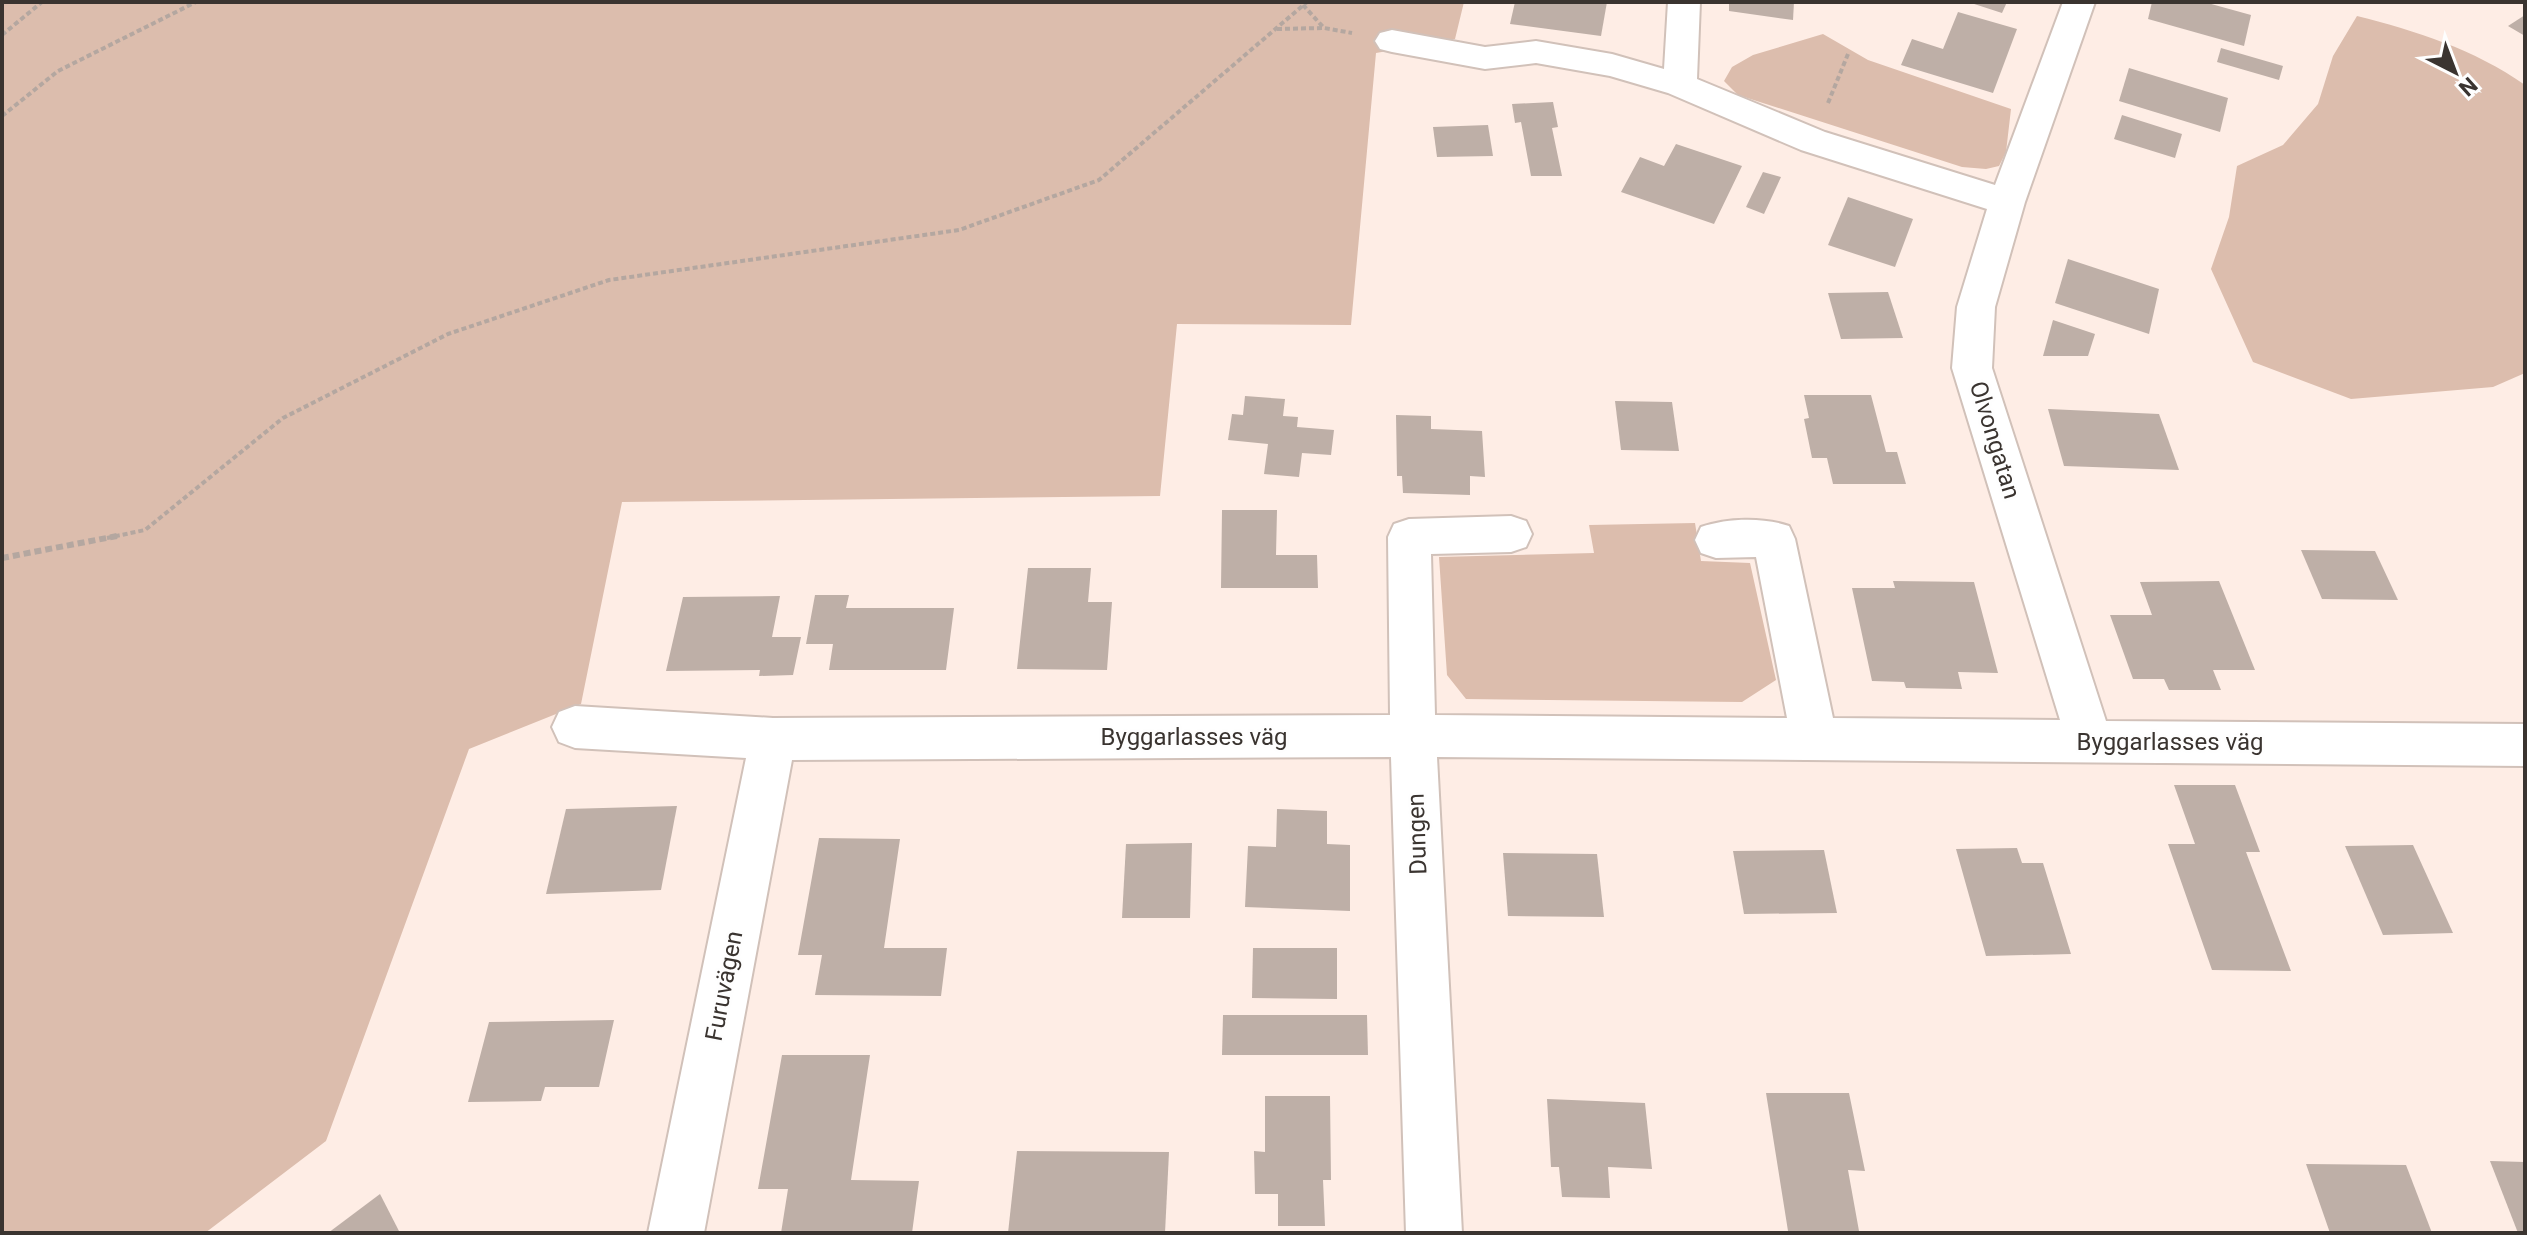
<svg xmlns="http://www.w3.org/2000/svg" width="2527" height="1235" font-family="Roboto,sans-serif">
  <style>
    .green { fill: #dcbdad }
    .building { fill: #beafa7 }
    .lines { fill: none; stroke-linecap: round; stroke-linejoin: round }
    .minor-casing { stroke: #d1c1b9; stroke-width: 4 }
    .path-far1 { stroke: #b4a7a0; stroke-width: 4; stroke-dasharray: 5 3; stroke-linecap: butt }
    .path { stroke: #b4a7a0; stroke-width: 6; stroke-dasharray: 7 4; stroke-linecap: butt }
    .minor { fill: #fff; fill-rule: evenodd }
    .labels { text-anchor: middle; stroke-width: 6; stroke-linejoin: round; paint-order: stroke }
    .street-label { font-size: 24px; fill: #3a3430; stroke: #fefefe }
  </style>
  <rect width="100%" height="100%" fill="#feede5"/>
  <g class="green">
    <polygon points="2,2 1464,2 1455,39 1376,53 1351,325 1177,324 1160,496 622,502 581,704 469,749 326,1141 205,1233 2,1233"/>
    <path d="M2357,16C2416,31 2474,49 2525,85V373L2493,387L2351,399L2253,362L2211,269L2229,217L2237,166L2283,145L2318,104L2333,56Z"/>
    <polygon points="1823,34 1868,60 2011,109 2006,152 1999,166 1986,169 1962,167 1738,95 1724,81 1732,67 1753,55"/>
    <polygon points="1695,523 1701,561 1750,563 1776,680 1742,702 1466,699 1447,675 1439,557 1594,553 1589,525"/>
  </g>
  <g class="building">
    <polygon points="1515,2 1607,2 1601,36 1510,24"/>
    <polygon points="1729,2 1794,2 1793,20 1729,11"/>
    <polygon points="1968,2 2007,2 2002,13"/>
    <polygon points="2152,2 2204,2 2251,15 2244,46 2148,19"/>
    <polygon points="1958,12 2017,29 1993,93 1901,65 1912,39 1943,49"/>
    <polygon points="2525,15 2525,36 2508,26"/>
    <polygon points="2221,48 2283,66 2279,80 2217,62"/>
    <polygon points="2129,68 2228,98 2220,132 2119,101"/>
    <polygon points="1553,102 1558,127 1552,128 1562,176 1531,176 1521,122 1515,123 1512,104"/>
    <polygon points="2122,115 2182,134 2175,158 2114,139"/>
    <polygon points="1488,125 1493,156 1437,157 1433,127"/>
    <polygon points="1676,144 1742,166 1714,224 1621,192 1640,157 1664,166"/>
    <polygon points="1763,172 1781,177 1764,214 1746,207"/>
    <polygon points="1848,197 1913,219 1895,267 1828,245"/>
    <polygon points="2068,259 2159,289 2149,334 2055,303"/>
    <polygon points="1888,292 1903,338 1841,339 1828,293"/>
    <polygon points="2053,320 2095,334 2088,356 2043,356"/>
    <polygon points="1804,395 1871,395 1886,452 1897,452 1906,484 1833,484 1827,458 1812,458 1804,419 1809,418"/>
    <polygon points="1245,396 1285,399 1283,416 1298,417 1297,427 1334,430 1331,455 1302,453 1299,477 1264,474 1268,444 1228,440 1232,414 1243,415"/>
    <polygon points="1615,401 1672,402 1679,451 1621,450"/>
    <polygon points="2048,409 2159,414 2179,470 2064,466"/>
    <polygon points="1396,415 1431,416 1431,429 1482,431 1485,477 1470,476 1470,495 1403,493 1402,476 1397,476"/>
    <polygon points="1222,510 1277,510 1276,555 1317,555 1318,588 1221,588"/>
    <polygon points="2301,550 2375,551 2398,600 2322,599"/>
    <polygon points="1028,568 1091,568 1088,602 1112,602 1107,670 1017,669"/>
    <polygon points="1893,581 1974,582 1998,673 1958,672 1962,689 1906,688 1904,682 1872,681 1852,588 1895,588"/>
    <polygon points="2219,581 2255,670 2213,670 2221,690 2169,690 2164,679 2133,679 2110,615 2152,615 2140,582"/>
    <polygon points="815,595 849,595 846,608 954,608 946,670 829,670 833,644 806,644"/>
    <polygon points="780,596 772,637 801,637 793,675 759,676 760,670 666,671 683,597"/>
    <polygon points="2174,785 2235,785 2260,852 2246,852 2291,971 2212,970 2168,844 2195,844"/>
    <polygon points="677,806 661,890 546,894 566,809"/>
    <polygon points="1277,809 1327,811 1327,844 1350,845 1350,911 1245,907 1248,846 1276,847"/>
    <polygon points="819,838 900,839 884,948 947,948 941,996 815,995 822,955 798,955"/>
    <polygon points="1192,843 1190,918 1122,918 1126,844"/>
    <polygon points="2413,845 2453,933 2383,935 2345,846"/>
    <polygon points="2017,848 2022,863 2043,863 2071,954 1986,956 1956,849"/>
    <polygon points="1824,850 1837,913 1744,914 1733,851"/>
    <polygon points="1503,853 1597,854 1604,917 1508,916"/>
    <polygon points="1253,948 1337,948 1337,999 1252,998"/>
    <polygon points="1223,1015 1367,1015 1368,1055 1222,1055"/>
    <polygon points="614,1020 599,1087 545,1087 541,1101 468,1102 489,1022"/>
    <polygon points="782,1055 870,1055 851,1180 919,1181 912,1233 781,1233 788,1189 758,1189"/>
    <polygon points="1766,1093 1849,1093 1865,1171 1848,1170 1859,1231 1788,1231"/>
    <polygon points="1265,1096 1330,1096 1331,1180 1323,1180 1325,1226 1278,1226 1278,1194 1255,1194 1254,1151 1265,1152"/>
    <polygon points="1547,1099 1645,1103 1652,1169 1608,1167 1610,1198 1562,1197 1559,1167 1551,1167"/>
    <polygon points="1017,1151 1169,1152 1165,1233 1008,1233"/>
    <polygon points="2490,1161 2525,1162 2525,1233 2518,1233"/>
    <polygon points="2306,1164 2406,1165 2432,1233 2330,1233"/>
    <polygon points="380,1194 400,1233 328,1233"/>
  </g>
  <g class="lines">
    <g class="minor-casing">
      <path id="minor" d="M1668,2H1700L1697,79L1825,132L1995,185L2063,2H2095L2025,202L1995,307L1992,368L2106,721L2525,724V766L1437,757L1462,1233H1406L1391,757L792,760L704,1233H648L746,758L575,748L559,742L552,727L559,712L575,706L773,718L1390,715L1388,537L1394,524L1409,519L1511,516L1526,521L1532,534L1526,547L1511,552L1431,554L1435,715L1787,718L1756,557L1716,558L1701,553L1695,540L1701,527C1727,518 1763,517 1789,526L1795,539L1833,718L2060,720L1952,368L1957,307L1987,209L1801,150L1668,93L1610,76L1536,63L1485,69L1392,52L1380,49L1375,41L1380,33L1392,30L1485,47L1536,41L1612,54L1664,69Z"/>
    </g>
    <g class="path-far1">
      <polyline points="1303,5 1324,28 1352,33"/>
      <polyline points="1277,29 1323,28"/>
      <polyline points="2,35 42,2"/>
      <polyline points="1828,103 1848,54"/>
      <polyline points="2,116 58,71 196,2"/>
      <polyline points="107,538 145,530 283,418 448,334 609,280 959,230 1099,180 1307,2"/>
    </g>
    <polyline class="path" points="2,558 117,536"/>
    <use href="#minor" class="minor"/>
  </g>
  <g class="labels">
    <g class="street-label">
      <text transform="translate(1995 440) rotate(73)" y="8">Olvongatan</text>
      <text x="1194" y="745">Byggarlasses väg</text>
      <text x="2170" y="750">Byggarlasses väg</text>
      <text transform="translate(1417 834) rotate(-92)" y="8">Dungen</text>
      <text transform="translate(724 986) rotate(-79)" y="8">Furuvägen</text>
    </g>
  </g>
  <rect width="2527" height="1235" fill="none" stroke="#3a3430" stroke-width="8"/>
  <g transform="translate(2455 72) rotate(138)" stroke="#fefefe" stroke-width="6" paint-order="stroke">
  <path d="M0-6L14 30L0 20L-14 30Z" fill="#3a3430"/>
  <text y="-12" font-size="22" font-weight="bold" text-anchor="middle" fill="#3a3430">N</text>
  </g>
</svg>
